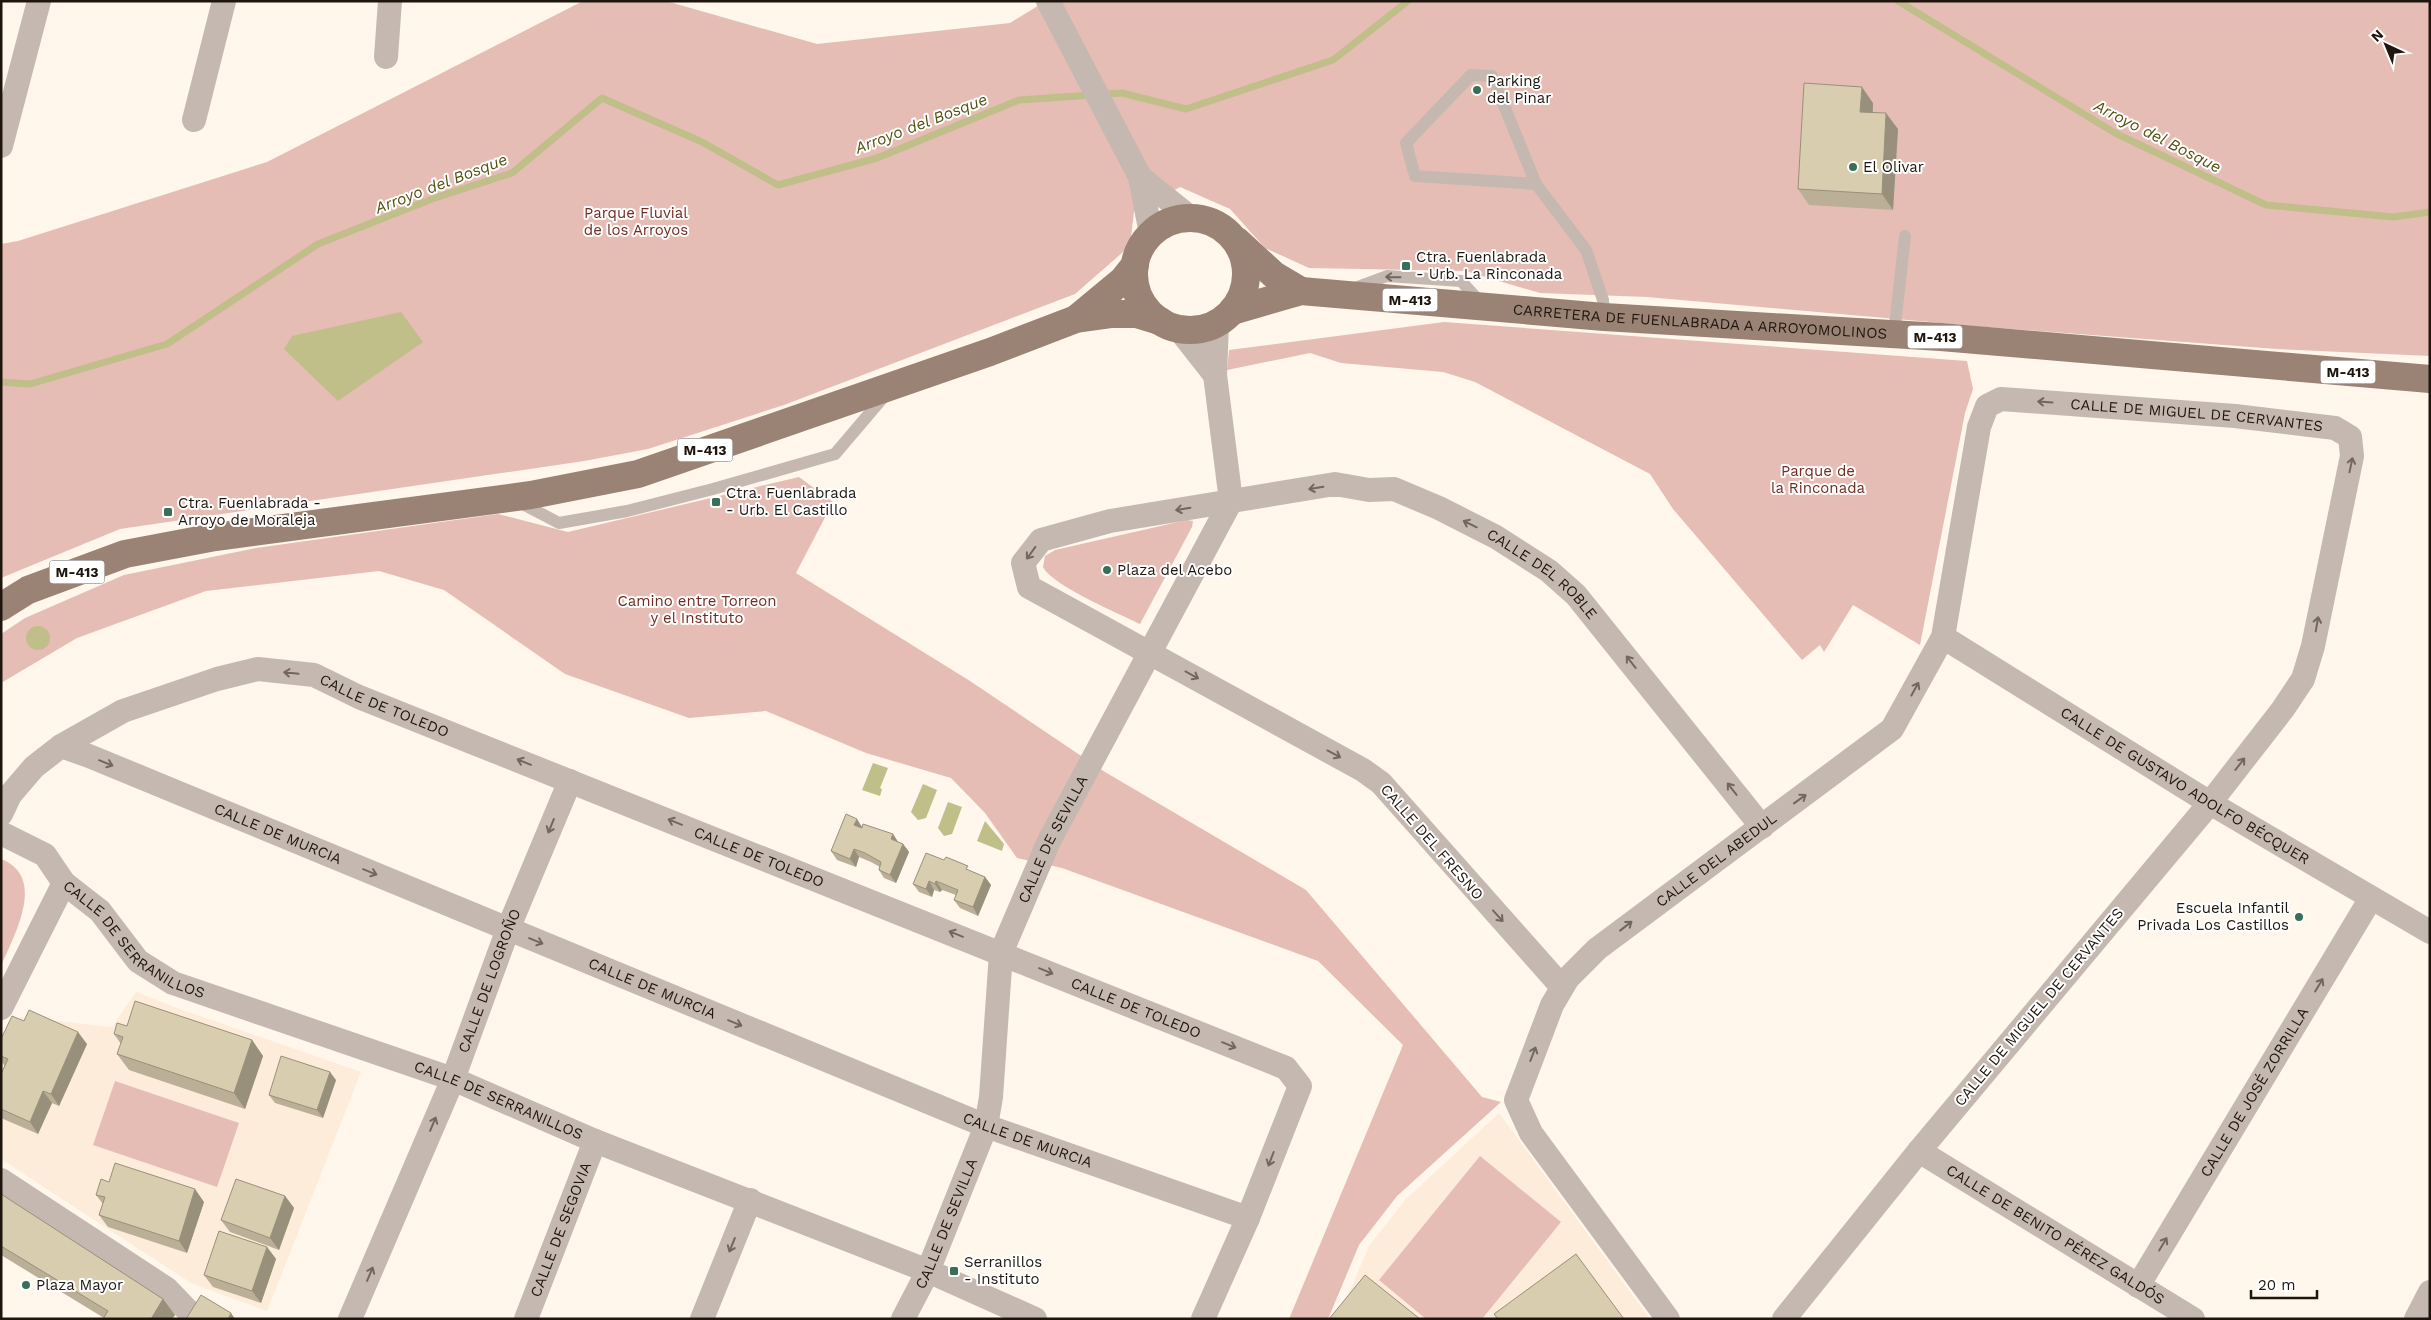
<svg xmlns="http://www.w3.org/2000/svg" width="2431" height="1320" font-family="'Work Sans',sans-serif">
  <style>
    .built { fill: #fdecda }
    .green { fill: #e6bdb5 }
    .water { fill: #c0be89 }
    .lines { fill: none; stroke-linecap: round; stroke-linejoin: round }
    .stream { stroke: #c0be89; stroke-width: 7 }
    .service { stroke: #c5b8b0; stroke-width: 12 }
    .minor { stroke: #c5b8b0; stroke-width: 24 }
    .primary { stroke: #9a8275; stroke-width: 28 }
    .wall { fill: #bbb097 }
    .shaded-wall { fill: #98907b }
    .building { fill: #d9cdb0; stroke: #98907b }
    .oneway { stroke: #72675f }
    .poi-dot { fill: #387057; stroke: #fff; stroke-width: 2 }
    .labels { text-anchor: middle; stroke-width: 4; stroke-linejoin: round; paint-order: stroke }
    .shield { fill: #fff; stroke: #625c56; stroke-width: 1 }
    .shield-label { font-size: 14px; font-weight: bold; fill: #1e160e }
    .poi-label { font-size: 15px; fill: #1e160e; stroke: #fff; text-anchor: start }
    .park-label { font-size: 15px; fill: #712b20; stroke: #fff }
    .street-label { font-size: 15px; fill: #1e160e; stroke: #fff }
    .water-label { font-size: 16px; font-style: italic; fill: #535011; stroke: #fff }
  </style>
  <rect width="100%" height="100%" fill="#fff6ec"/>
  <g class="built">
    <polygon points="136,992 177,1008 361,1072 267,1311 191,1283 1,1159 1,1061 20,1017 112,1027"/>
    <polygon points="1499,1113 1650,1319 1338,1319 1369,1246 1405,1200"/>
  </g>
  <g class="green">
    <polygon points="583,1 666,1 817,44 1010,23 1046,1 2430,1 2430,356 2277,349 1986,327 1647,297 1540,293 1465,271 1309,268 1265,248 1230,209 1180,187 1134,212 1130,246 1075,294 784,405 648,449 584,461 120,529 1,578 1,244 18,241 267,162"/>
    <polygon points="1444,322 1967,361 1973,389 1965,413 1920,645 1853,605 1824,652 1820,645 1802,660 1673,509 1650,474 1475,382 1443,372 1341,363 1310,353 1227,370 1229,350"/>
    <polygon points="799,477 833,502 796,573 970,681 1105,772 1306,890 1482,1097 1501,1102 1397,1196 1359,1245 1328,1319 1289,1319 1403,1045 1318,961 1062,868 1017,858 985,813 951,778 866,753 766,711 689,718 565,674 444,590 379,571 206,591 77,638 1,683 1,634 25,618 124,575 256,548 498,514 568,532"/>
    <path d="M1187,520L1193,521L1192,527L1140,624C1118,613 1053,586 1043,567L1045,556L1055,550Z"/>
    <path d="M1,859C47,877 15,934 1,966Z"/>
    <polygon points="115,1081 239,1123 217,1187 93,1145"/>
    <polygon points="1480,1156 1561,1222 1482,1319 1426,1319 1379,1280"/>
  </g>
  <g class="water">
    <polygon points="401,312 423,342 338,401 284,349 292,336"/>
    <circle cx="38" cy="638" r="12"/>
    <polygon points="873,763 888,768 880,788 882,789 880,796 862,790"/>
    <polygon points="923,784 937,790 926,818 918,820 911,812"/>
    <polygon points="948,802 962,807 952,834 944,836 938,828"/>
    <polygon points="985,821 1004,844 1002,851 977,841"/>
  </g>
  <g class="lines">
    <g class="stream">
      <polyline points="1898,1 2115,133 2266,205 2393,217 2430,212"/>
      <polyline points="1,382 30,384 167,344 318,244 432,199 512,173 602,98 702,142 778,185 877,158 1019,100 1122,93 1186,109 1333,60 1408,1"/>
    </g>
    <g class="service">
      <polyline points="1536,184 1415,176 1406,143 1471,75 1492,76 1536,184 1586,250 1603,300 1604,317"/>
      <polyline points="1352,289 1387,276 1461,281 1482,304"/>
      <polyline points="1894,334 1905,236"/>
      <polyline points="517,501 559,523 627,511 713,489 835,454 886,394"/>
    </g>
    <g class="minor">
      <polyline points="1048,1 1140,177 1151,234"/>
      <polyline points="386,57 390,1"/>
      <polyline points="194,120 224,1"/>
      <polyline points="1,146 39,1"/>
      <polyline points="1140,177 1191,218"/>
      <polyline points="1178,328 1215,375"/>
      <path id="s1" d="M1943,637L2210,803L2430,932"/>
      <path id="s2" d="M61,746L89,756L986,1126L1248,1218"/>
      <path id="s3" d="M1,814L10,795L34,767L61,746L123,711L217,679L258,669L314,675L359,697L1286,1068L1300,1086L1248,1218L1203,1319"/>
      <path id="s4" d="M1,833L45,855L64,883L100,911L138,961L173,983L453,1079L595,1141L928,1271L1035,1319"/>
      <path id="s5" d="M1562,987L1381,783L1363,770L1029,587L1023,563L1041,540L1110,521L1335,484L1369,490L1394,489L1439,508L1496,537L1549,571L1576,595L1762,827"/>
      <polyline points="1,1008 64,883"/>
      <path id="s6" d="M1919,1151L2193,1319"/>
      <polyline points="1,1180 167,1289 193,1316 191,1319"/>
      <path id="s7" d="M2138,1286L2371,898"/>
      <path id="s8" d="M350,1319L453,1079L508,929L570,781"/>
      <path id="s9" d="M526,1319L595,1141"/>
      <polyline points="702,1319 750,1200"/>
      <path id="s10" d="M903,1319L928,1271L986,1126L991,1097L1001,953L1049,841L1231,501L1215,375L1217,323"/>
      <path id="s11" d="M1668,1319L1531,1133L1516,1100L1552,1005L1568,978L1597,949L1892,729L1943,637L1979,427L1987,406L2001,399L2235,416L2335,428L2350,437L2352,456L2313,646L2303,679L2283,709L2210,803L1919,1151L1784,1319"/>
      <polyline points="2416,1319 2430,1292"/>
    </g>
    <g class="primary">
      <circle cx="1190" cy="274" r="56"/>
      <polyline points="1237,241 1274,275 1301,291"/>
      <path id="s12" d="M1232,311L1301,291L1604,317L1941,337L2430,379"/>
      <polyline points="1076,319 1123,280 1135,265"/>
      <polyline points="1,607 28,590 125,554 215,537 531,495 638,474 990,352 1076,319 1112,314 1137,314 1160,321"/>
    </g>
  </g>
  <g class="wall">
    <polygon points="1873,103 1873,113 1898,129 1893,210 1809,205 1798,189"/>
    <polygon points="862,827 893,834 898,842 903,844 909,852 896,883 884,878 879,870 880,867 871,862 859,857 856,867 837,860 831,851"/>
    <polygon points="971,871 985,877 991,885 978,916 960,908 954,900 956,895 942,890 940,892 934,890 932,897 919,892 913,884"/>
    <polygon points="24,1021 87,1044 59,1106 52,1103 38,1134 1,1118 1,1074 5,1066 1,1061 1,1039"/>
    <polygon points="127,1026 252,1040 263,1056 245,1109 129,1070 117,1054 121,1044 114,1034"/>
    <polygon points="336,1080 323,1118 275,1103 269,1095"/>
    <polygon points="109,1182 204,1202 187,1253 108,1227 99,1215 103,1204 96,1195"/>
    <polygon points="1,1194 163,1299 175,1315 172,1319 103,1319 104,1318 1,1255"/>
    <polygon points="285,1196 294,1208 279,1250 230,1232 221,1220"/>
    <polygon points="267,1247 276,1259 261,1303 213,1287 204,1275"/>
  </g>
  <g class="shaded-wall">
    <polygon points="1862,87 1873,103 1872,128 1860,112"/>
    <polygon points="1886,113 1898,129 1893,210 1882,194"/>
    <polygon points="857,819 862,827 860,833 854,825"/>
    <polygon points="893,834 898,842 897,847 891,839"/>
    <polygon points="903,844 909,852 896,883 890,875"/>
    <polygon points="854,849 859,857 856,867 850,859"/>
    <polygon points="985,877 991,885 978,916 973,907"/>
    <polygon points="929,881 934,890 932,897 926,889"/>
    <polygon points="936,881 942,890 940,892 935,884"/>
    <polygon points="78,1032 87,1044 59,1106 51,1094"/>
    <polygon points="252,1040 263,1056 245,1109 234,1093"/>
    <polygon points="330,1072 336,1080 323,1118 317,1110"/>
    <polygon points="43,1091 52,1103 38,1134 30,1122"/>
    <polygon points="195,1189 204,1202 187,1253 179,1241"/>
    <polygon points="285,1196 294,1208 279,1250 270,1238"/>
    <polygon points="267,1247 276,1259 261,1303 252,1291"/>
    <polygon points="163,1299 175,1315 172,1319 151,1319"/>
    <polygon points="231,1313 235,1319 228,1319"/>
  </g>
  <g class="building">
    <polygon points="1804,83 1862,87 1860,112 1886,113 1882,194 1798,189"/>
    <polygon points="846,814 857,819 854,825 862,828 863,824 893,834 891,839 903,844 890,875 879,870 881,862 865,853 854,849 850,859 831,851"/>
    <polygon points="926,853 944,860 946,857 968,866 966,869 985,877 973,907 954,900 958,890 936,881 935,884 929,881 926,889 913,884"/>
    <polygon points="135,1001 252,1040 234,1093 117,1054 123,1037 114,1034 117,1023 127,1026"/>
    <polygon points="29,1010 78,1032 51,1094 43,1091 30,1122 1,1109 1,1074 8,1059 1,1056 1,1039 12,1016 24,1021"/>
    <polygon points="281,1056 330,1072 317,1110 269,1095"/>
    <polygon points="115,1163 195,1189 179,1241 99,1215 105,1197 96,1195 101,1179 109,1182"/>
    <polygon points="236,1179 285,1196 270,1238 221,1220"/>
    <polygon points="1,1194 163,1299 151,1319 103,1319 108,1311 1,1246"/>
    <polygon points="219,1231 267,1247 252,1291 204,1275"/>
    <polygon points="1576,1254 1624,1319 1498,1319 1494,1314"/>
    <polygon points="1365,1275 1420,1319 1329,1319"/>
    <polygon points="201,1295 231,1313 228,1319 186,1319"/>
  </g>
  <defs><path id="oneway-shaft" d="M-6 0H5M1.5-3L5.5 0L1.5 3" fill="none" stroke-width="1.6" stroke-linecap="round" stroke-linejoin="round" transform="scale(1.25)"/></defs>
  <g class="oneway">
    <use href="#oneway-shaft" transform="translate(1393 277) rotate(-179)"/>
    <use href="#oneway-shaft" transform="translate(2045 402) rotate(-176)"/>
    <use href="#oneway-shaft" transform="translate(2351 465) rotate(-78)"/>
    <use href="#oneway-shaft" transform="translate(1316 488) rotate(171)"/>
    <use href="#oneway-shaft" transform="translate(1183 509) rotate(171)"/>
    <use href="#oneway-shaft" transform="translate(1470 524) rotate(-154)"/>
    <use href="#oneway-shaft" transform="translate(1031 553) rotate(126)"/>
    <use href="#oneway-shaft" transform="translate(2317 624) rotate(-80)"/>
    <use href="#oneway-shaft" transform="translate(1631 662) rotate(-128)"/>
    <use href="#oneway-shaft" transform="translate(291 673) rotate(-174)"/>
    <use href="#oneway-shaft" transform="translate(1192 675) rotate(29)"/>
    <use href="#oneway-shaft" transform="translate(1915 689) rotate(-61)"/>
    <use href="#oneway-shaft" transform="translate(1334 754) rotate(28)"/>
    <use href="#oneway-shaft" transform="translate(524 762) rotate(-158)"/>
    <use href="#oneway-shaft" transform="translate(106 763) rotate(22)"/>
    <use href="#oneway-shaft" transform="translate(2240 764) rotate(-52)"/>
    <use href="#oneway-shaft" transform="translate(1732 789) rotate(-128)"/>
    <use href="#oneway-shaft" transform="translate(1800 799) rotate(-36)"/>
    <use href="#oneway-shaft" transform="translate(675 822) rotate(-158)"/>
    <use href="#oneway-shaft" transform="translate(551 826) rotate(112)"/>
    <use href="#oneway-shaft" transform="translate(370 872) rotate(22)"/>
    <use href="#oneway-shaft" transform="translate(1498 916) rotate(48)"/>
    <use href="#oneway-shaft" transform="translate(1626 926) rotate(-38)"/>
    <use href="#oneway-shaft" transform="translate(956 934) rotate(-158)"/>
    <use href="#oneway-shaft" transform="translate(536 941) rotate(22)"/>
    <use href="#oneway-shaft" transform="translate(1046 971) rotate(22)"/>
    <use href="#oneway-shaft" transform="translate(2319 985) rotate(-59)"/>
    <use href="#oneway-shaft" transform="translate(735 1023) rotate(22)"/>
    <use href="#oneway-shaft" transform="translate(1229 1045) rotate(22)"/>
    <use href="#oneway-shaft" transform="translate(1533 1054) rotate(-69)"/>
    <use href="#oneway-shaft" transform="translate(433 1124) rotate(-67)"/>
    <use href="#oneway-shaft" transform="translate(1271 1159) rotate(111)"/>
    <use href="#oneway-shaft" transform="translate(2163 1244) rotate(-59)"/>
    <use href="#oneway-shaft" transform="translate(732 1245) rotate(112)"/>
    <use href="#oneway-shaft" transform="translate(370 1274) rotate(-67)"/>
  </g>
  <g class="poi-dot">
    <circle cx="1477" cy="90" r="5"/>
    <circle cx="1853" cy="167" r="5"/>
    <rect x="1401" y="261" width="10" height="10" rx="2.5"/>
    <rect x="711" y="497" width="10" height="10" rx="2.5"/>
    <rect x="163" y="507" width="10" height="10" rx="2.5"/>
    <circle cx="1107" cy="570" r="5"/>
    <circle cx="2299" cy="917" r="5"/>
    <rect x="949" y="1266" width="10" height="10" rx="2.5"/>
    <circle cx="26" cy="1285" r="5"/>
  </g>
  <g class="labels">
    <g class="shield">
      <rect x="1382.5" y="288.5" width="55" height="23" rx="4"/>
      <rect x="1907.5" y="325.5" width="55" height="23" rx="4"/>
      <rect x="2320.5" y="360.5" width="55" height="23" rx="4"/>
      <rect x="677.5" y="438.5" width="55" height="23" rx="4"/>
      <rect x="49.5" y="560.5" width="55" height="23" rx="4"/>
    </g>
    <g class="shield-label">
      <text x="1410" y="305">M-413</text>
      <text x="1935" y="342">M-413</text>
      <text x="2348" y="377">M-413</text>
      <text x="705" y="455">M-413</text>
      <text x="77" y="577">M-413</text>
    </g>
    <g class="poi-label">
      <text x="1487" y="86">Parking<tspan x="1487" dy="17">del Pinar</tspan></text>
      <text x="1863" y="172">El Olivar</text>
      <text x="1416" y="262">Ctra. Fuenlabrada<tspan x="1416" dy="17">- Urb. La Rinconada</tspan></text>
      <text x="726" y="498">Ctra. Fuenlabrada<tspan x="726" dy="17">- Urb. El Castillo</tspan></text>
      <text x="178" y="508">Ctra. Fuenlabrada -<tspan x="178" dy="17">Arroyo de Moraleja</tspan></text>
      <text x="1117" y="575">Plaza del Acebo</text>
      <text x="2289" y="913" text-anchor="end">Escuela Infantil<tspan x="2289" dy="17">Privada Los Castillos</tspan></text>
      <text x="964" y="1267">Serranillos<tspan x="964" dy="17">- Instituto</tspan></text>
      <text x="36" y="1290">Plaza Mayor</text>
    </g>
    <g class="park-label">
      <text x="636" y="218">Parque Fluvial<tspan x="636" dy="17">de los Arroyos</tspan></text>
      <text x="1818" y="476">Parque de<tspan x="1818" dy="17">la Rinconada</tspan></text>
      <text x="697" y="606">Camino entre Torreon<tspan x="697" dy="17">y el Instituto</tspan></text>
    </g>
    <g class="street-label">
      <text dy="5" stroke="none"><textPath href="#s12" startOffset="472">CARRETERA DE FUENLABRADA A ARROYOMOLINOS</textPath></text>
      <text dy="5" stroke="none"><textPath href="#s11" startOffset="1362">CALLE DE MIGUEL DE CERVANTES</textPath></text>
      <text dy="5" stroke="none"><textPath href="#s5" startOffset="1261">CALLE DEL ROBLE</textPath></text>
      <text dy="5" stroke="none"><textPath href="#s3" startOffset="438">CALLE DE TOLEDO</textPath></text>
      <text dy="5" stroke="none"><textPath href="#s1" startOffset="284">CALLE DE GUSTAVO ADOLFO BÉCQUER</textPath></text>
      <text dy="5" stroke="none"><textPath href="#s2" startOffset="234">CALLE DE MURCIA</textPath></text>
      <text dy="5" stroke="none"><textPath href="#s10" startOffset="509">CALLE DE SEVILLA</textPath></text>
      <text transform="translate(1432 842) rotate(49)" y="5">CALLE DEL FRESNO</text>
      <text dy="5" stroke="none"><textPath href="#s3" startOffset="842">CALLE DE TOLEDO</textPath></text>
      <text dy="5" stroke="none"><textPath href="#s11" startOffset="590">CALLE DEL ABEDUL</textPath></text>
      <text dy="5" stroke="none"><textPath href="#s4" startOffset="175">CALLE DE SERRANILLOS</textPath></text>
      <text dy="5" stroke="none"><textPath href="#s8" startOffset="366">CALLE DE LOGROÑO</textPath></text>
      <text dy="5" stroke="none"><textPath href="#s2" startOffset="639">CALLE DE MURCIA</textPath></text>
      <text dy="5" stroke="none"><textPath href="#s3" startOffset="1248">CALLE DE TOLEDO</textPath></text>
      <text transform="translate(2039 1007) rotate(-50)" y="5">CALLE DE MIGUEL DE CERVANTES</text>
      <text dy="5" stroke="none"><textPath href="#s7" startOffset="226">CALLE DE JOSÉ ZORRILLA</textPath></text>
      <text dy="5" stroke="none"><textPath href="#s4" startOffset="579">CALLE DE SERRANILLOS</textPath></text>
      <text dy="5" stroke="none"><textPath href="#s2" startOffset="1044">CALLE DE MURCIA</textPath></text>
      <text dy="5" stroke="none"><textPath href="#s10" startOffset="105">CALLE DE SEVILLA</textPath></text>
      <text dy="5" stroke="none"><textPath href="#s9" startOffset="96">CALLE DE SEGOVIA</textPath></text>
      <text dy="5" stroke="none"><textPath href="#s6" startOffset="160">CALLE DE BENITO PÉREZ GALDÓS</textPath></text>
    </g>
    <g class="water-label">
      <text transform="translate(921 123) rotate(-21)" y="6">Arroyo del Bosque</text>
      <text transform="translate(2158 136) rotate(27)" y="6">Arroyo del Bosque</text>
      <text transform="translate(441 183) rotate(-21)" y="6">Arroyo del Bosque</text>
    </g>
  </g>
  <rect width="2431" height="1320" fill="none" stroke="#1e160e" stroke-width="5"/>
  <g transform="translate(2386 45) rotate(316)" stroke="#ffffff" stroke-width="4" paint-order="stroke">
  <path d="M0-4L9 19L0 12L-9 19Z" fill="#1e160e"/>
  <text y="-8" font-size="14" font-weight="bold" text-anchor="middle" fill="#1e160e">N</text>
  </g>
  <path d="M2251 1290v8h66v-8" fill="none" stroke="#1e160e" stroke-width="2.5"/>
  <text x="2258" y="1290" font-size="15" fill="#1e160e" stroke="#ffffff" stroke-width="4" paint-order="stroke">20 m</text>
</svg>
